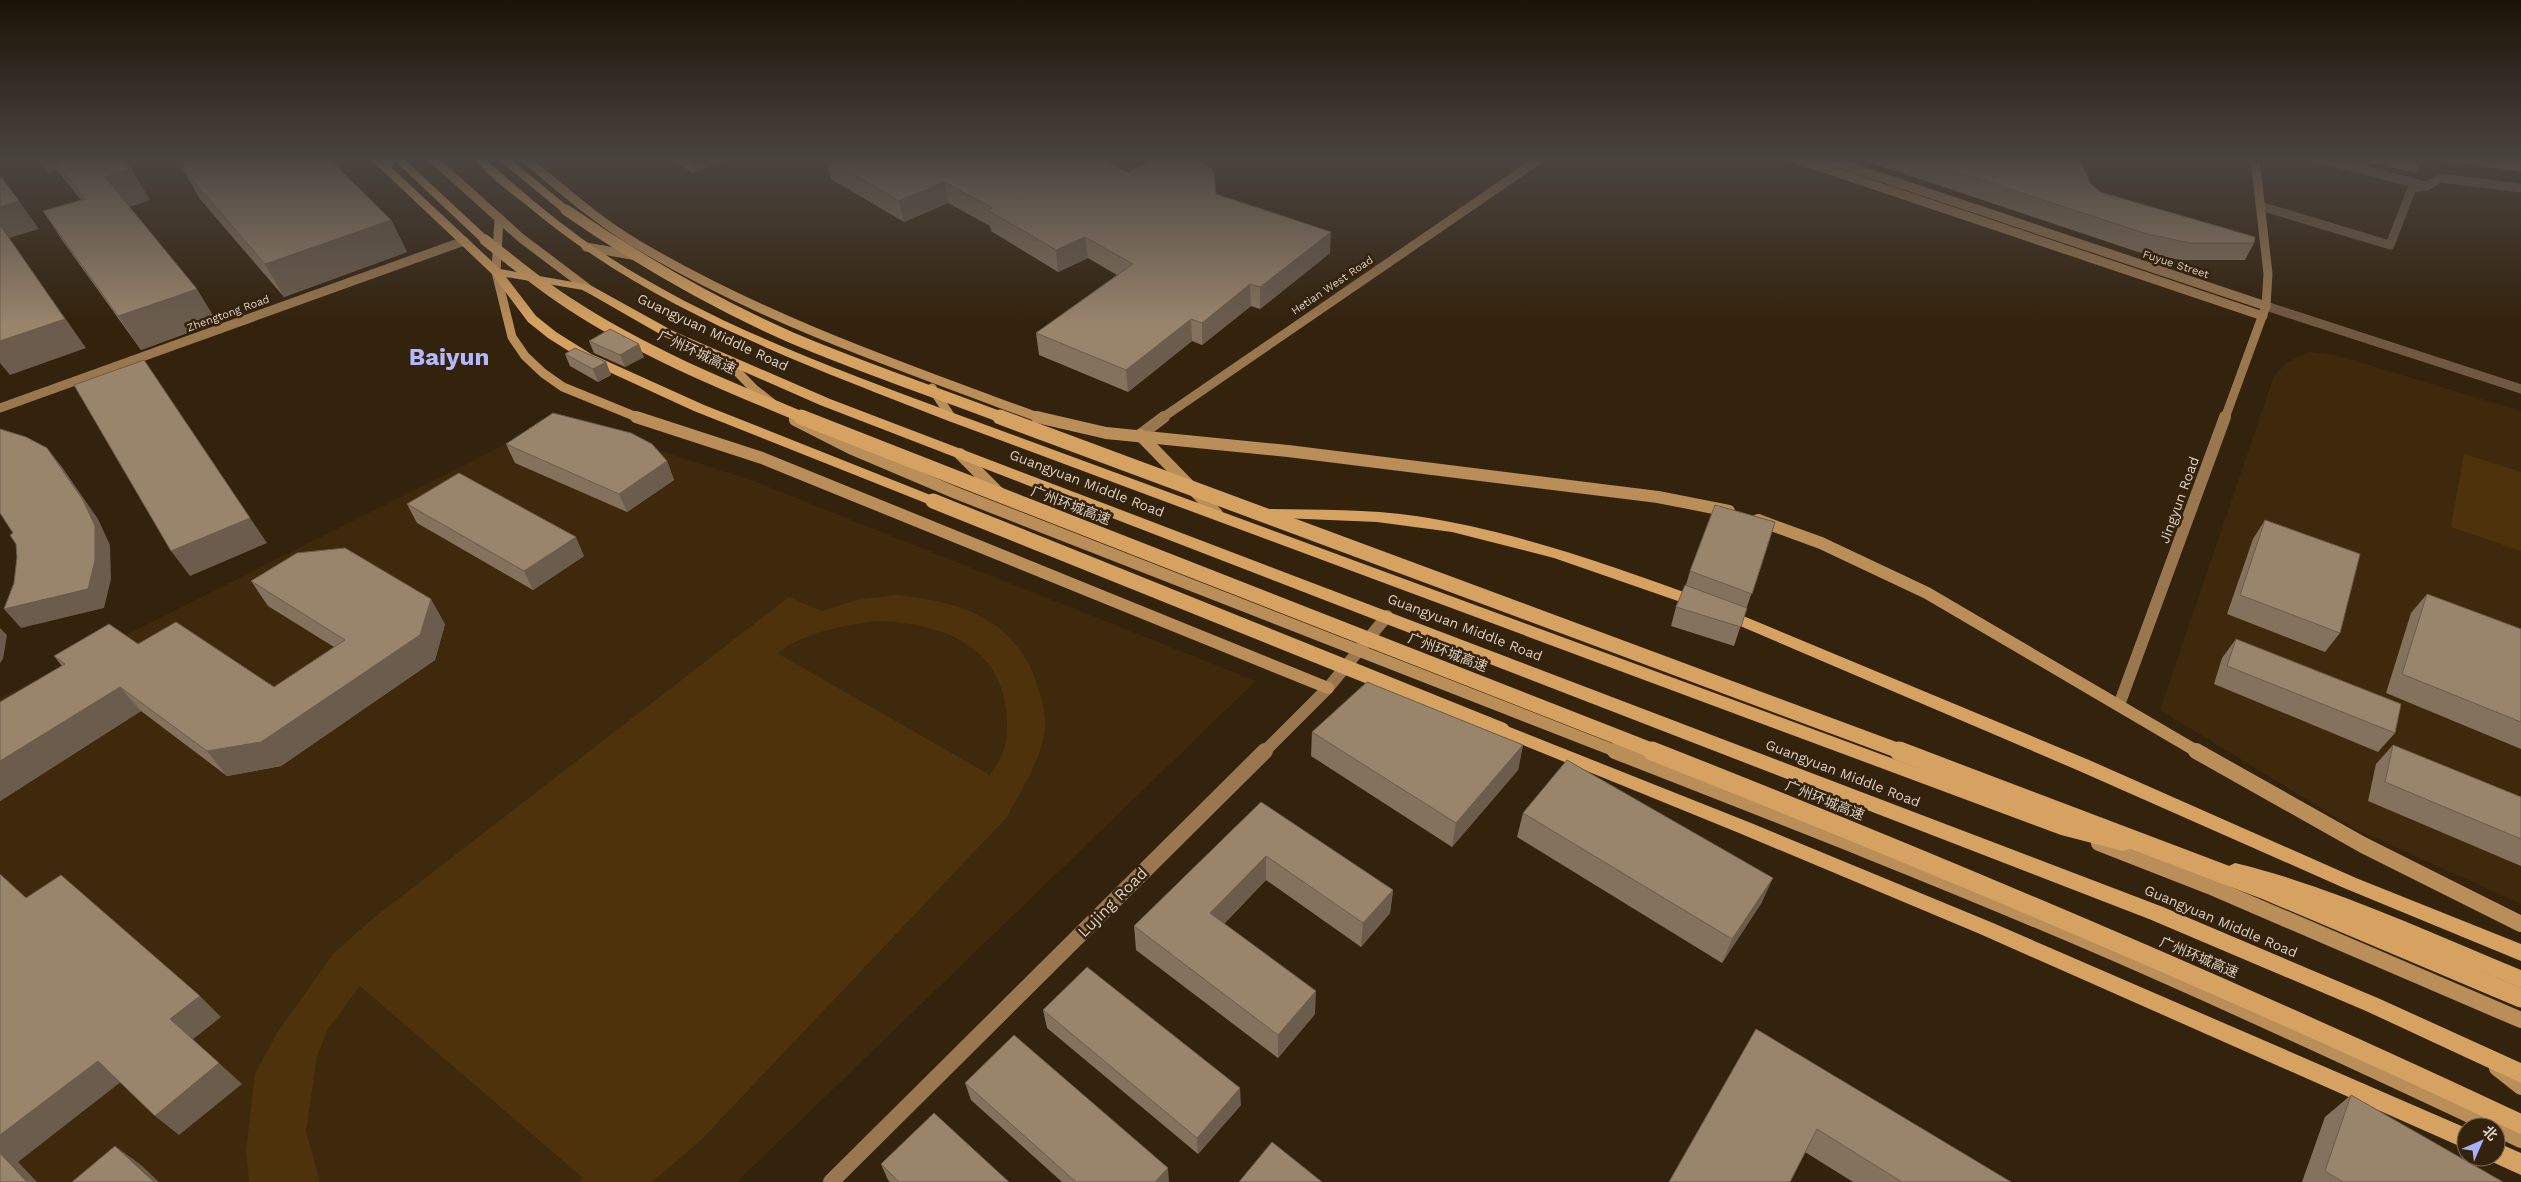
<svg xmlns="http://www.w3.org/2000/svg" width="2521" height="1182" font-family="'Work Sans','Noto Sans SC',sans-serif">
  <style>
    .built { fill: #3e290c }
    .green { fill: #4e320b; fill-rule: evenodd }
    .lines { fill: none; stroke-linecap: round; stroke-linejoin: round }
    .street { stroke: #6f5a41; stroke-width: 9 }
    .secondary-far2 { stroke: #99774f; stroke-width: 9 }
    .secondary-far1 { stroke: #99774f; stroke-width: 12 }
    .secondary { stroke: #99774f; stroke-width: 16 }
    .primary-far2 { stroke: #b98e59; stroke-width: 9 }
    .primary-far1 { stroke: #b98e59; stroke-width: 12 }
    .primary { stroke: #b98e59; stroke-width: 16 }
    .highway { fill: #d6a261; fill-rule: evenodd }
    .highway-bridge-far2 { stroke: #d6a261; stroke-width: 11 }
    .highway-bridge-far1 { stroke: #d6a261; stroke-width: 15 }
    .highway-bridge { stroke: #d6a261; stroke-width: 19 }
    .wall { fill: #84725d }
    .shaded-wall { fill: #6b5c4c }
    .building { fill: #99846c; stroke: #6b5c4c }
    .labels { text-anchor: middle; stroke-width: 5; stroke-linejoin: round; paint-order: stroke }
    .far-street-label { font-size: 11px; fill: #dcd0c4; stroke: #33220c }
    .street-label { font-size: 14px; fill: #dcd0c4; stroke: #33220c }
    .near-street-label { font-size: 16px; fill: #dcd0c4; stroke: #33220c }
    .town-label { font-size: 24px; font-weight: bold; fill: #b3b8ff; stroke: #33220c }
  </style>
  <rect width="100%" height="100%" fill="#33220c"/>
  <g class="built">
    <polygon points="2309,352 2336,355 2521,411 2521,904 2355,829 2160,710 2274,376 2287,362"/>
    <polygon points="558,418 754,481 1256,681 737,1182 0,1182 0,698"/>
  </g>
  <g class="green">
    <polygon points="2464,454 2521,472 2521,551 2451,527"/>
    <path d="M896,595C959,602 1012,616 1036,681C1041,695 1047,716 1045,730C1040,762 1022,789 1007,817L701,1140L652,1182H579L583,1178L360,986L328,1029L317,1056L306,1131L320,1182H249L246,1150L255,1074L277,1033L333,954L371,920L789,597L821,611L857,600ZM875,621C936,622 999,642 1006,710C1009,739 1006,752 990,775L777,653C807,632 840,626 875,621Z"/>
  </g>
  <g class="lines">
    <g class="street">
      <polyline points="2316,158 2427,186 2440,178 2521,188"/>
      <polyline points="2260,206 2390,245 2412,188 2427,186"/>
      <polyline points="2266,306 2521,389"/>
    </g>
    <g class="secondary-far2">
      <polyline points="1794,158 2263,316"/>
      <polyline points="1824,158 2266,306"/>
      <polyline points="0,408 464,241"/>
      <polyline points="1162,418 1541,158"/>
      <polyline points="2225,418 2266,306 2268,274 2255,158"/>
    </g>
    <g class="secondary-far1">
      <polyline points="1140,435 1164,417"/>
      <polyline points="2119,705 2225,417"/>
      <polyline points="1264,752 1328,688 1387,616"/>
    </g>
    <polyline class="secondary" points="831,1182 1265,751"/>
    <g class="primary-far2">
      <polyline points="376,158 387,169"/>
      <polyline points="432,158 521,238 586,287"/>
      <path d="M524,158C560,187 595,219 635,243C762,319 902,367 1040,418"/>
      <polyline points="499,219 496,272 512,337 525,356 543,373 563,387 639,418"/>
      <polyline points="586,247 637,256"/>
      <polyline points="725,359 753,388 772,403"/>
      <polyline points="932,388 951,417"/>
    </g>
    <g class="primary-far1">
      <polyline points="636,417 762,458 1328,688"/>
      <polyline points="1037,417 1106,433 1288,451 1658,497 1729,511"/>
      <polyline points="795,420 850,448 956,493 1618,752"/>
      <polyline points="1140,435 1217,514"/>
      <polyline points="960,454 999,493"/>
      <polyline points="1758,520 1821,543 1927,593 2198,752"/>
    </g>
    <g class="primary">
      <path d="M1615,751C1784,817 1953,883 2119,955C2245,1010 2370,1068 2495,1127"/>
      <polyline points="2196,751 2363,845 2521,924"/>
      <polyline points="2099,843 2209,886 2521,1020"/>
      <polyline points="2497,1068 2521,1087"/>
      <polyline points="2496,1128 2521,1140"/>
    </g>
    <g class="highway">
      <polygon points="386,158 403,158 489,238 489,242 481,242 395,161 392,168 500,269 590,285 673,331 830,399 2163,907 2380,999 2521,1063 2521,1083 2366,1011 2149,919 820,405 665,337 583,290 506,277 536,316 556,332 591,354 704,405 938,498 940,501 938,504 928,504 694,411 583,360 548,338 528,322 492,274 383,171 382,169"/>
      <path d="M473,158H484C524,193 564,228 609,257C715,326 837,369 956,414L2068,823L2129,839L2132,844L2129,849L2123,851L2061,835L946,420C801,363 652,310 530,208C511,193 489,177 473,158Z"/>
      <polygon points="497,158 509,158 570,208 570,212 562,212"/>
      <path d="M1264,509C1314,510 1366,509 1416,516C1515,531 1610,565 1703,599L1706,603L1703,607L1698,608L1554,558L1452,532L1377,522L1259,517L1257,514L1259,511Z"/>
      <polygon points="1724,608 2089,760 2356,878 2521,944 2521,961 2344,888 2077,770 1719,617 1716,613 1719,609"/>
      <polygon points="1502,724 1751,823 1993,923 2466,1128 2466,1149 1980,934 1739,833 1496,734 1494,730 1496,726"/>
      <path d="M2235,863C2334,887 2428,932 2521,970V988L2352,918L2263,886L2229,876L2226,871L2229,866Z"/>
      <polygon points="2496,1142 2521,1153 2521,1175 2488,1160 2487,1157 2496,1157"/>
    </g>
    <g class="highway-bridge-far2">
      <path d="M566,210C637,259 711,302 790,337C860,367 932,391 1003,418"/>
      <path d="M485,240C513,262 540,285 570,304C643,352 724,385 804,418"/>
    </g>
    <g class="highway-bridge-far1">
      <polyline points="801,417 1656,752"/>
      <polyline points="1000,417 1902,752"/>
      <polyline points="933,501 1502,730"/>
    </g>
    <g class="highway-bridge">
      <path d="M1652,751C1946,867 2236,990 2521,1124"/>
      <polyline points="1899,751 2263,889 2521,998"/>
    </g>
  </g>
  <g class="wall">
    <polygon points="37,158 121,158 131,169 150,200 129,207 217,322 141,350 64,243 43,211 81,200 57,170 48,173"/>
    <polygon points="179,158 328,158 391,220 407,252 284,297 200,199 182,168 186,166"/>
    <polygon points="670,158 731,158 693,173"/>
    <polygon points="826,158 1128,173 1216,194 1330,253 1260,309 1251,306 1202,345 1192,341 1128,392 1039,355 1036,333 1117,275 1088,258 1058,272 991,231 990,226 948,203 904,222 831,179"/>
    <polygon points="1857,158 2080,158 2090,183 2100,192 2254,243 2245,260 2181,260 2138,252"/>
    <polygon points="2353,158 2424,158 2415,173"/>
    <polygon points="2427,158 2521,158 2521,172"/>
    <polygon points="589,341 644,357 625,367 594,353"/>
    <polygon points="565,354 606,362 611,375 598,382 570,366"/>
    <polygon points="506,444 667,461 674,480 627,512 515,463"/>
    <polygon points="407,504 584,556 533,590 417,523"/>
    <polygon points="2265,520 2340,633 2325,652 2227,614 2253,539"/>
    <polygon points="1775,522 1734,646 1671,626 1676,607 1686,585 1690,571"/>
    <polygon points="251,581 445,624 435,660 281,766 227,776 141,711 0,801 0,702 62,666 54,656 138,644 274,687 334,647 268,606"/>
    <polygon points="2427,594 2521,629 2521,749 2386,693 2411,613"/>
    <polygon points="2236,639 2395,733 2378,752 2214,684 2222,658"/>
    <polygon points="1312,732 1523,745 1518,770 1452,847 1311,756"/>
    <polygon points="2393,745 2521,797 2521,866 2368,801 2376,764"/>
    <polygon points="1261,802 1393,890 1390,913 1361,947 1266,880 1224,924 1315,1014 1278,1058 1136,950 1134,926"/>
    <polygon points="1523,813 1762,902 1722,963 1517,837"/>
    <polygon points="1043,1010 1241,1105 1198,1154 1047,1028"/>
    <polygon points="1756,1029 2011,1182 1853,1182 1805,1152"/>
    <polygon points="965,1083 1169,1182 1062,1182 971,1100"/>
    <polygon points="2351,1095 2503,1182 2302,1182 2325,1117"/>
    <polygon points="881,1164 1009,1182 890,1182 888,1180"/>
  </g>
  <g class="shaded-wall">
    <polygon points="39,158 50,158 57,170 48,173"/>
    <polygon points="689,158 731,158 693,173"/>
    <polygon points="131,169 150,200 124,208 105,177"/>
    <polygon points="944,182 948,203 904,222 899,201"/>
    <polygon points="19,201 39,229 9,238 86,348 10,375 0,363 0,207"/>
    <polygon points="391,220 407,252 284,297 265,264"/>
    <polygon points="1331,232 1330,253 1260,309 1260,287"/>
    <polygon points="1085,237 1088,258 1058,272 1056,250"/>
    <polygon points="1250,284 1251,306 1202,345 1202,323"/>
    <polygon points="197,289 217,322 141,350 118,316"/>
    <polygon points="1191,319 1192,341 1128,392 1126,370"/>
    <polygon points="639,344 644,357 625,367 620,355"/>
    <polygon points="144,360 267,543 190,576 171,551"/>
    <polygon points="606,362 611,375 598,382 593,369"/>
    <polygon points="47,448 62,467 98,519 110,545 111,579 104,608 21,628 4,609 88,589"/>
    <polygon points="667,461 674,480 627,512 619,494"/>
    <polygon points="576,537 584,556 533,590 524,571"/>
    <polygon points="431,599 445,624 435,660 281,766 227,776 207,751"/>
    <polygon points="0,628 7,635 3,659 0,663"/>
    <polygon points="120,687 141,711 0,801 0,761"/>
    <polygon points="1523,745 1518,770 1452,847 1456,823"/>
    <polygon points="1266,856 1266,880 1211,937 1210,913"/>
    <polygon points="1773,878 1762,902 1722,963 1732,939"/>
    <polygon points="1393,890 1390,913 1361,947 1363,923"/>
    <polygon points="1316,991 1315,1014 1278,1058 1278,1035"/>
    <polygon points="200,996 221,1017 192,1040 170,1019"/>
    <polygon points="98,1061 122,1081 18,1162 37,1182 27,1182 0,1153 0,1135"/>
    <polygon points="219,1063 242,1084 179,1135 155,1116"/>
    <polygon points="1240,1088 1241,1105 1198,1154 1197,1138"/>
    <polygon points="115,1146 141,1165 159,1182 154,1182"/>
    <polygon points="1168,1168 1169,1182 1155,1182"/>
  </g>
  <g class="building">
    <polygon points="53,158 121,158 131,169 105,177 197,289 118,316 43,211 85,199"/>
    <polygon points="190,158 328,158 391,220 265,264 182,168 195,164"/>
    <polygon points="826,158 1100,158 1128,173 1142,164 1158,159 1183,158 1196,160 1210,168 1214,173 1216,194 1331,232 1260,287 1250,284 1202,323 1191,319 1126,370 1036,333 1133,264 1085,237 1056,250 988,210 992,208 944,182 899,201"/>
    <polygon points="1914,158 2080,158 2090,183 2100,192 2255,237 2254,243 2190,243 2147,234"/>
    <polygon points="0,175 19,201 0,207"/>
    <polygon points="0,225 65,319 0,341"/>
    <polygon points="610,329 639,344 620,355 589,341"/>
    <polygon points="575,348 606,362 593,369 565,354"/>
    <polygon points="144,360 250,518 171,551 74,385"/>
    <polygon points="553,413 631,433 652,444 667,461 619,494 506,444"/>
    <polygon points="0,429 26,437 47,448 83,500 95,526 95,560 88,589 4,609 14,583 17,557 16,544 10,535 13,533 0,513"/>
    <polygon points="459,473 576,537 524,571 407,504"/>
    <polygon points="1715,505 1775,522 1752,594 1690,571"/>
    <polygon points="2265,520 2360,554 2340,633 2240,595"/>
    <polygon points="345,548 431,599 420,635 261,742 207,751 120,687 0,761 0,702 65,664 54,656 109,624 138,644 176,622 274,687 345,640 251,581 297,553"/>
    <polygon points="1685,585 1747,608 1741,627 1676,607"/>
    <polygon points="2427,594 2521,629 2521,722 2402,674"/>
    <polygon points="2236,639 2401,704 2395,733 2227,666"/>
    <polygon points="1367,682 1523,745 1456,823 1312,732"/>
    <polygon points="2393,745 2521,797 2521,839 2385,782"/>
    <polygon points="1567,760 1773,878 1732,939 1523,813"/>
    <polygon points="1261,802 1393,890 1363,923 1266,856 1210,913 1316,991 1278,1035 1134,926"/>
    <polygon points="0,874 26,898 61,875 200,996 170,1019 219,1063 155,1116 98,1061 0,1135"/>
    <polygon points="1087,967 1240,1088 1197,1138 1043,1010"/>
    <polygon points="1756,1029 2011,1182 1902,1182 1817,1129 1790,1182 1669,1182"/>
    <polygon points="1014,1035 1168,1168 1155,1182 1076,1182 965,1083"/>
    <polygon points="2351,1095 2503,1182 2343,1182 2325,1171"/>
    <polygon points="934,1113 1009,1182 899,1182 881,1164"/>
    <polygon points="1272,1142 1322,1182 1239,1182"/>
    <polygon points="115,1146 154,1182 72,1182"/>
    <polygon points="0,1153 27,1182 0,1182"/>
  </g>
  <linearGradient id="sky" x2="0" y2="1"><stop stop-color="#1c1307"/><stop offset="0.49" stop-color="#4a4440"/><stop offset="1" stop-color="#4a4440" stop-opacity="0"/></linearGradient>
  <rect width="2521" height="324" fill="url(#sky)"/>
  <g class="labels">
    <g class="far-street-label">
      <text transform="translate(2176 264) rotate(18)" y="4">Fuyue Street</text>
      <text transform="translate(1332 285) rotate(-34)" y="4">Hetian West Road</text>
      <text transform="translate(228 313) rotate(-20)" y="4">Zhengtong Road</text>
    </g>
    <g class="street-label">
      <text transform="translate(713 332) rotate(25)" y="5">Guangyuan Middle Road</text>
      <text transform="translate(697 352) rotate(25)" y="5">广州环城高速</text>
      <text transform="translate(1087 483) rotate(21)" y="5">Guangyuan Middle Road</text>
      <text transform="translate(2179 500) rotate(-70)" y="5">Jingyun Road</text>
      <text transform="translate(1071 505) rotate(21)" y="5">广州环城高速</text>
      <text transform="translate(1465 627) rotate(21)" y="5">Guangyuan Middle Road</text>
      <text transform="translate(1448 652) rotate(21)" y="5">广州环城高速</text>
      <text transform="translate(1843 773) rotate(21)" y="5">Guangyuan Middle Road</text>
      <text transform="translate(1825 800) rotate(22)" y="5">广州环城高速</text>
      <text transform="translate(2221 921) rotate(23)" y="5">Guangyuan Middle Road</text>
      <text transform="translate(2199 957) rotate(23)" y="5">广州环城高速</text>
    </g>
    <g class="near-street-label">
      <text transform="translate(1112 902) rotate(-45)" y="6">Lujing Road</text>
    </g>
    <g class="town-label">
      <text x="449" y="365">Baiyun</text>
    </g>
  </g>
  <g transform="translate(2481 1142) rotate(45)"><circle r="24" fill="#33220c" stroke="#776856"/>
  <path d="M0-4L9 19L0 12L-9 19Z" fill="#abaffb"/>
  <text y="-8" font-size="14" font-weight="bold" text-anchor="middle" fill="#dcd0c4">北</text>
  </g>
</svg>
